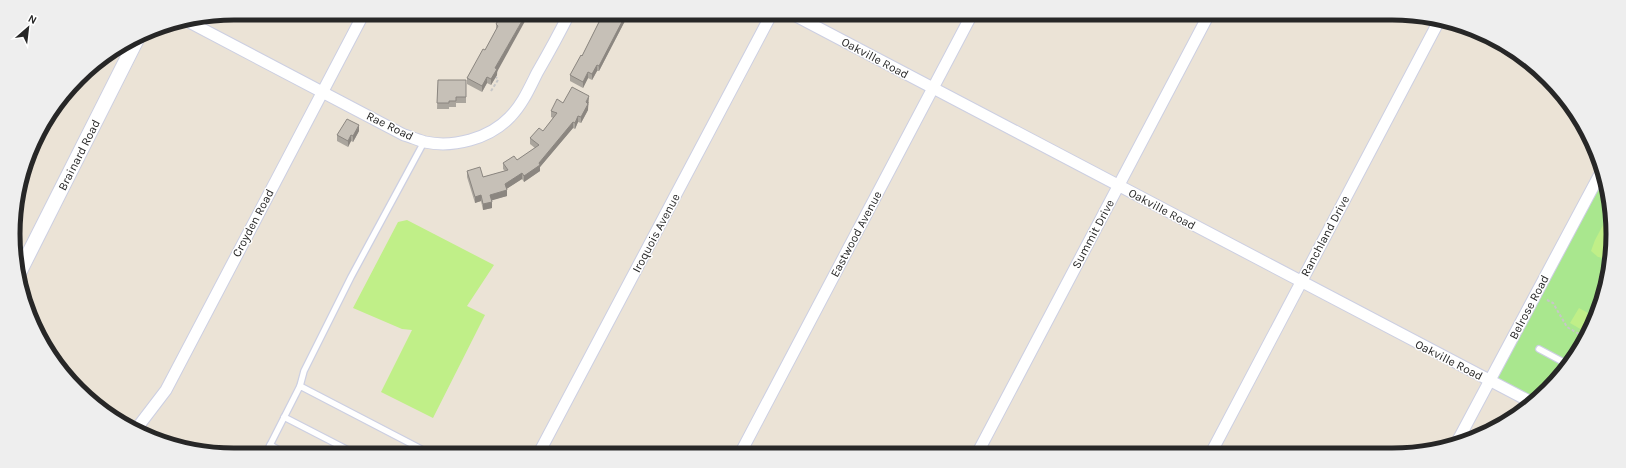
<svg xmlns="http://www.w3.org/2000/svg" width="1626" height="468" font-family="Karla,sans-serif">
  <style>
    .green { fill: #a9e78e }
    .pitch { fill: #c0ef88 }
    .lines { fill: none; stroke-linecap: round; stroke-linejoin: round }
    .service-casing { stroke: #cccfe2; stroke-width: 8 }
    .minor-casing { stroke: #cccfe2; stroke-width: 13 }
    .tertiary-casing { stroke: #cccfe2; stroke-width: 16 }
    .path { stroke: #c7c7c7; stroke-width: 2; stroke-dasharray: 3 2; stroke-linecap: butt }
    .service { stroke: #fff; stroke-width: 5.5 }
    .minor { stroke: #fff; stroke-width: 11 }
    .tertiary { stroke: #fff; stroke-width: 14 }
    .wall { fill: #aaa59d }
    .shaded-wall { fill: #8b8680 }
    .building { fill: #c6c0b7; stroke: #8b8680 }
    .labels { text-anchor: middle; stroke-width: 3; stroke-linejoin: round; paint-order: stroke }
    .street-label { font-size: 12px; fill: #272727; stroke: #fff }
    .rim { fill: none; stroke: #272727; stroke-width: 5 }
  </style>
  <rect width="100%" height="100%" fill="#ebe3d6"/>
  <polygon class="green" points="1601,172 1609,191 1609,277 1590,332 1548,390 1531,402 1489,381"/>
  <g class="pitch">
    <polygon points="1609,214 1609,259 1598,257 1591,251 1595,240"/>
    <polygon points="407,220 494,265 467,306 485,315 433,418 381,392 412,330 402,329 353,308 398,222"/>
    <polygon points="1579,308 1595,317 1589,334 1570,323"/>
  </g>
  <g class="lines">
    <g class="service-casing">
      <g id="service">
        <polyline points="1539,349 1567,364"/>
        <polyline points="300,386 304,371 351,277 424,142"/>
        <polyline points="284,417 350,451"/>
        <polyline points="270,445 281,451"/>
        <polyline points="267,451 300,386 425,451"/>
      </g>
    </g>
    <g class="minor-casing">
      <g id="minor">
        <polyline points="794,15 1531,402"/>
        <path d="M189,22L404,135C411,137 418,140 425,142C453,148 489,139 510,117C522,105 529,89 537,73C548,54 559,34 569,14"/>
        <polyline points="137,428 166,390 364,13"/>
        <polyline points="1457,442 1601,172"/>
        <polyline points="540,451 771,15"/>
        <polyline points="741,452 971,16"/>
        <polyline points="978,452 1208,16"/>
        <polyline points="1211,453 1440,19"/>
      </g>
    </g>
    <g class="tertiary-casing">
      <polyline id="tertiary" points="19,273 138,37"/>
    </g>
    <g class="path">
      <polyline points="491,91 498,80 496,77"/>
      <polyline points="1547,300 1553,303 1567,327 1586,338"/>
    </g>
    <use href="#service" class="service"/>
    <use href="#minor" class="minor"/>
    <use href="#tertiary" class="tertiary"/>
  </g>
  <g class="wall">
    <polygon points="603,14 641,14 636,22 627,17 599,71 597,71 592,80 588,78 583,88 570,81 570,75 582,56"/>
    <polygon points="504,16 497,75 491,85 487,83 482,92 467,84 467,78 485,50 496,30 496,24"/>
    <polygon points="438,80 466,80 466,103 456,103 456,107 449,107 449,109 437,109"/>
    <polygon points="589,102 588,104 588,110 581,123 578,122 575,129 573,128 540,167 540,171 524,182 522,179 506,189 507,196 491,200 492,208 483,210 481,201 475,203 467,177 467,171 483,177 505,171 503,169 503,163 517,160 535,148 530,144 530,138 543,131 553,118 551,117 551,111 563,103"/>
    <polygon points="359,131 353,142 351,141 348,147 337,141 337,135"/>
  </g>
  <g class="shaded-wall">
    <polygon points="526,14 529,14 497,72 497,75 491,85 491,79 495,68"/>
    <polygon points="626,14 627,14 627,17 599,71 599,66"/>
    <polygon points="638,14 641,14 636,22 636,16"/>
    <polygon points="597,65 597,71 592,80 592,74"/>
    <polygon points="588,72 588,78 583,88 583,82"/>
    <polygon points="487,77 487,83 482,92 482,86"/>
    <polygon points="589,96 588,110 581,123 581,117 586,102"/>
    <polygon points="578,116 578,122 575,129 575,123"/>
    <polygon points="573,122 573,128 540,167 540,171 524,182 524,176 539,163"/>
    <polygon points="359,125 359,131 353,142 353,136"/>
    <polygon points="351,135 351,141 348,147 348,141"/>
    <polygon points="522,173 522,179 505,190 505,184"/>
    <polygon points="507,190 507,196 490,201 490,195"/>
    <polygon points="481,195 481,201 475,203 475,197"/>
    <polygon points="492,202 492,208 483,210 483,204"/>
  </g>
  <g class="building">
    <polygon points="505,14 526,14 495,68 497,69 491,79 487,77 482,86 467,78 483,49 485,50 498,26 496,24 501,15 504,16"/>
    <polygon points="603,14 626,14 599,66 597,65 592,74 588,72 583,82 570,75 581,55 582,56"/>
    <polygon points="633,14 638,14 636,16"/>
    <polygon points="438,80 466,80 466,97 456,97 456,101 449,101 449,103 437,103"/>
    <polygon points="572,87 589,96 586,102 588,104 581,117 578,116 575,123 573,122 539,163 540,165 524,176 522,173 505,184 507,190 490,195 492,202 483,204 481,195 475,197 467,171 480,167 483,177 508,170 503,163 514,156 517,160 539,145 530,138 539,128 543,131 557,113 551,111 557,99 563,103"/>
    <polygon points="347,119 359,125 353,136 351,135 348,141 337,135"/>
  </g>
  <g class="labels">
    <g class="street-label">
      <text transform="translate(875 58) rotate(28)" y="4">Oakville Road</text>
      <text transform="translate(390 126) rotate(26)" y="4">Rae Road</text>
      <text transform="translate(79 155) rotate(-63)" y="4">Brainard Road</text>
      <text transform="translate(1162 209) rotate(28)" y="4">Oakville Road</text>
      <text transform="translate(253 223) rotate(-62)" y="4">Croyden Road</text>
      <text transform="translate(656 233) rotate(-62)" y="4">Iroquois Avenue</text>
      <text transform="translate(856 234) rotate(-62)" y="4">Eastwood Avenue</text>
      <text transform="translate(1093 234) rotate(-62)" y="4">Summit Drive</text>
      <text transform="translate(1325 236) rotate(-62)" y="4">Ranchland Drive</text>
      <text transform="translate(1529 307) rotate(-62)" y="4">Belrose Road</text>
      <text transform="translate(1449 360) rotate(27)" y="4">Oakville Road</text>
    </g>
  </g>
  <path d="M0 0H1626V468H0ZM234 20H1392A214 214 0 0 1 1606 234V234A214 214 0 0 1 1392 448H234A214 214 0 0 1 20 234V234A214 214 0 0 1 234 20Z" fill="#eee" fill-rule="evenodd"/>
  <path class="rim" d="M234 20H1392A214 214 0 0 1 1606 234V234A214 214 0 0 1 1392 448H234A214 214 0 0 1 20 234V234A214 214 0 0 1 234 20Z"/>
  <g transform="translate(28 28) rotate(28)" stroke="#ffffff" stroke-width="3" paint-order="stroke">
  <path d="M0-3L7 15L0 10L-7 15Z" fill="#272727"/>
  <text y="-6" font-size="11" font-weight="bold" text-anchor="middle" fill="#272727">N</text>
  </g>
</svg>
